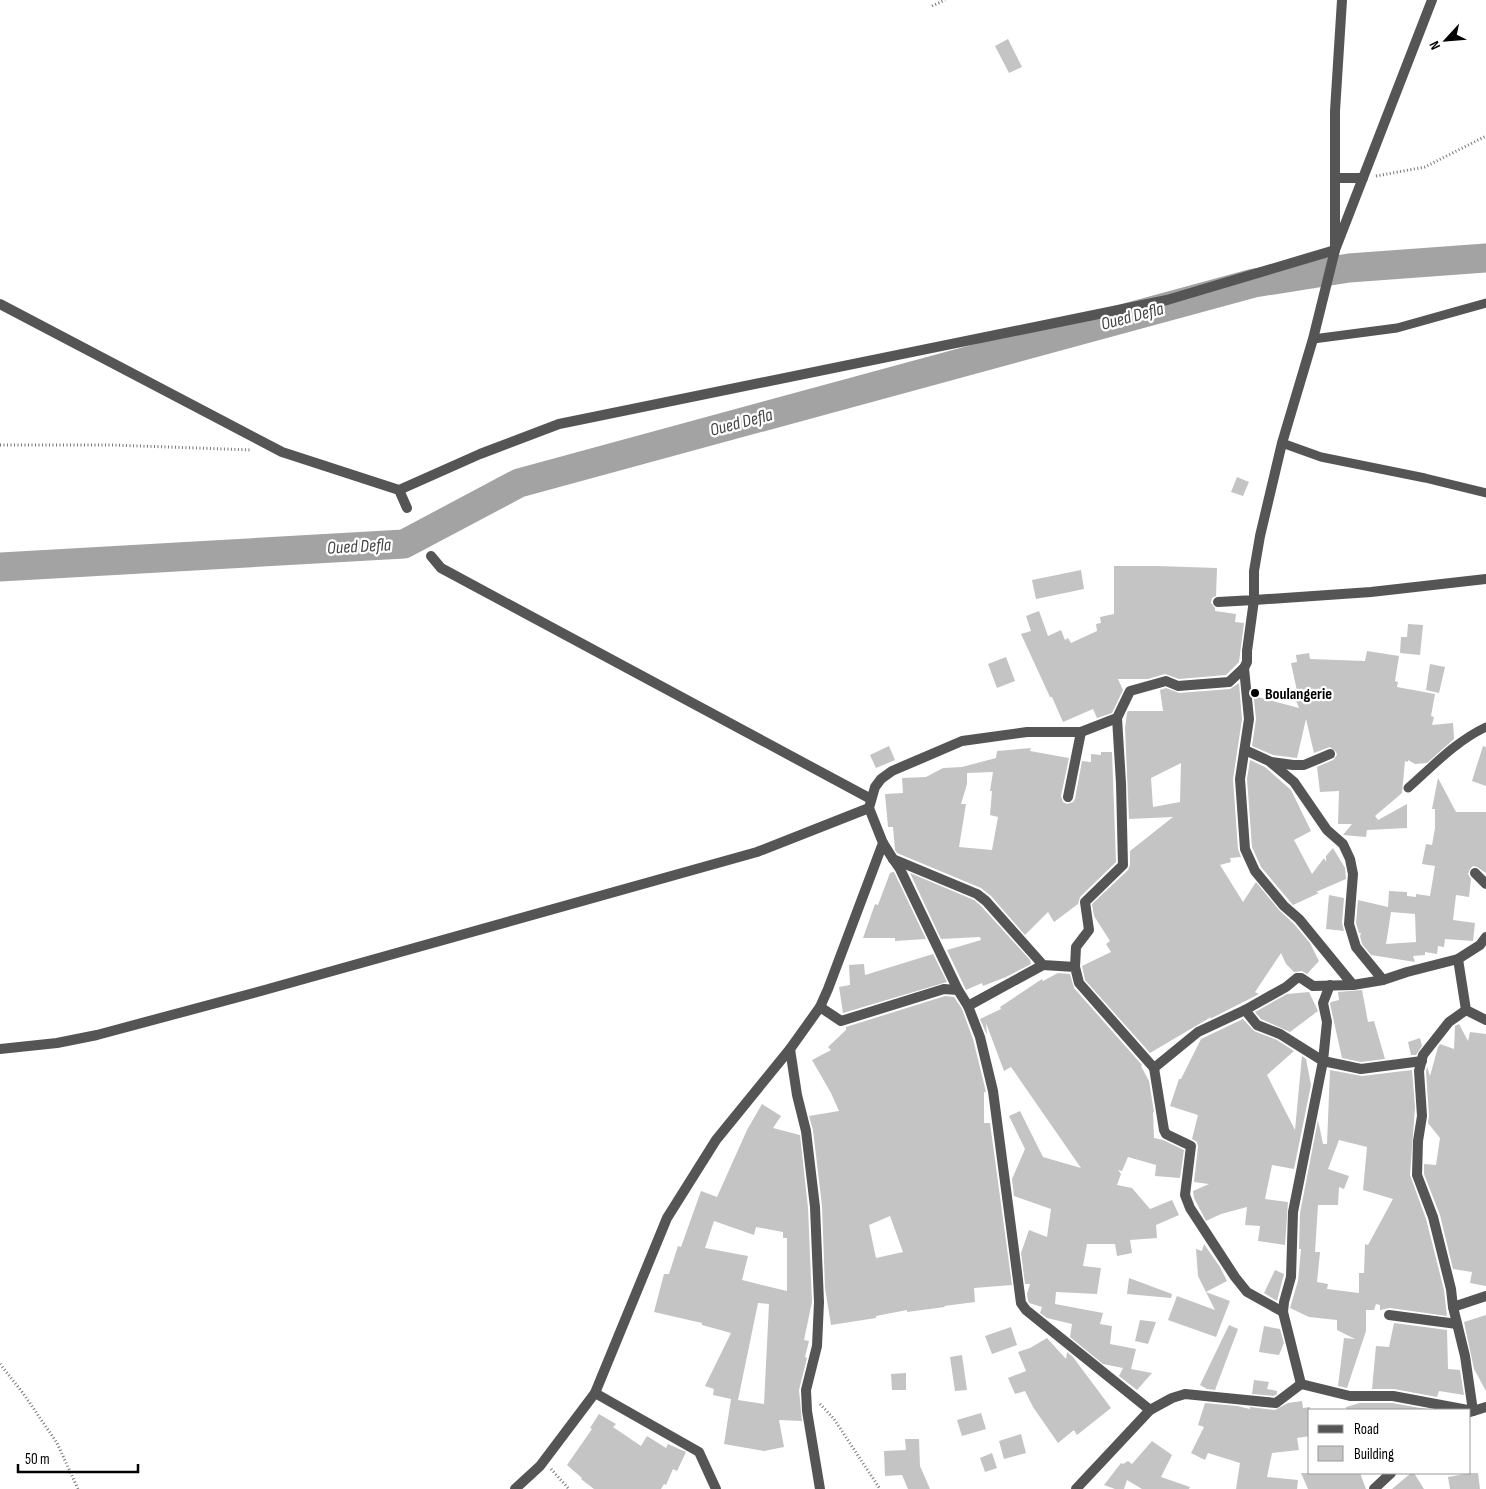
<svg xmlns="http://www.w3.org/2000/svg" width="1486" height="1489" font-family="'Sofia Sans Condensed',sans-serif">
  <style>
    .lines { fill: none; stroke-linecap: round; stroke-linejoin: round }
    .river { stroke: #a3a3a3; stroke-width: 29 }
    .building { fill: #c4c4c4; fill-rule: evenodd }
    .path { stroke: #777; stroke-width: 3; stroke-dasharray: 1 2.5; stroke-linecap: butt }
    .lane { stroke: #555; stroke-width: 9 }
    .street { stroke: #555; stroke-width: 10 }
    .poi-dot { fill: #000; stroke: #fff; stroke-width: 2 }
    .labels { text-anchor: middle; stroke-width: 4.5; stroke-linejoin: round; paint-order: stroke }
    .poi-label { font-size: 16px; font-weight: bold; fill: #000; stroke: #fff; text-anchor: start }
    .water-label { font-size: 18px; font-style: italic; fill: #444; stroke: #fff }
  </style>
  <rect width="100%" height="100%" fill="#fff"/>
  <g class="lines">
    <polyline class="river" points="0,567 404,544 519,483 1254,283 1349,268 1486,258"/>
  </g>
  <g class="building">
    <polygon points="1008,39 1022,67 1009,73 995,46"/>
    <polygon points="1237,477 1249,482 1243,496 1231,492"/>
    <polygon points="1114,566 1157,566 1217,568 1216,596 1212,598 1211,603 1215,608 1215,611 1236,614 1235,622 1244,623 1239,662 1226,675 1179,679 1165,674 1148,679 1118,679 1123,690 1112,713 1097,718 1093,709 1063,722 1052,697 1050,697 1021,634 1031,631 1026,616 1039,611 1048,636 1061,630 1065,640 1068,638 1071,643 1097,631 1096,624 1101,623 1100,617 1114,614"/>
    <polygon points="1081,570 1084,589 1036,599 1032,580"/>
    <polygon points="1408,624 1423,625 1420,655 1400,653 1401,637 1407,637"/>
    <polygon points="1367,651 1399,656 1395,681 1398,682 1397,687 1435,694 1431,716 1434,717 1432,725 1453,723 1454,739 1427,763 1415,764 1408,760 1408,762 1405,761 1402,793 1375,816 1378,820 1407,804 1407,828 1367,830 1366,837 1343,835 1352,824 1338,824 1339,791 1320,792 1317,767 1333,760 1337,755 1336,752 1330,747 1314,753 1306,719 1297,758 1273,755 1252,746 1256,719 1253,690 1255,691 1254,696 1299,708 1293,693 1297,691 1291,663 1297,662 1296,655 1309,653 1310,659 1365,661"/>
    <polygon points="1006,657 1015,681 997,688 988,664"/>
    <polygon points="1430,664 1445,667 1439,693 1426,690"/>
    <path d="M1239,683L1242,719L1233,779L1238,849L1241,857L1230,858L1231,862L1220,865L1243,902L1256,882L1279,910L1294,924L1310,943L1319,961L1307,974L1302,971L1294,972L1286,964L1281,953L1255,992L1259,994L1210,1019L1211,1017L1150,1053L1085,980L1082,966L1111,952L1106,944L1110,941L1094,916L1092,904L1128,870L1130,865V851L1173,817L1129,819L1125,728L1127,713L1128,711H1163L1160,690L1166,688L1179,693L1230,689ZM1181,763L1180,802L1153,807L1151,778Z"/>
    <polygon points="889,746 895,760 876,768 870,755"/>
    <polygon points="1483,746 1486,747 1486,786 1472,781"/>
    <path d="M1031,748L1030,751L1069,758L1061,796L1063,802L1067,804L1073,802L1075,799L1082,761L1091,762V754L1101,755V752H1112L1116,862L1080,897L1078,904L1054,922L1048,912L1025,935L991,896L981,888L897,853L895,850L893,827H888L885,794L903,793L902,778L926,777L943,768L962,767L996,758L997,751ZM993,772L990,791H992L990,815L998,817L992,850L959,847L966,804H961L967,784V773Z"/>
    <polygon points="1250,760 1265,767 1291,790 1311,831 1294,840 1312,874 1324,858 1326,862 1326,856 1333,848 1345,868 1346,879 1316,892 1319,893 1293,905 1261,867 1252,847 1247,779"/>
    <path d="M1438,778L1456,812H1486V873L1477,867L1473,866L1470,869L1468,874L1471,879L1469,897L1456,895L1453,920L1475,923L1473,941L1445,939L1444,947L1438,946L1437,954L1425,952V955L1413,956L1415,962L1371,955L1362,944L1360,936L1361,933H1359L1356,923L1358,900L1388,907L1389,891L1407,892V896L1416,897V894L1430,896L1435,866L1422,864L1426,844L1432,845L1435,828V809H1432ZM1391,912L1415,914L1416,942L1386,944Z"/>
    <polygon points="893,872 894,872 926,939 895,941 895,938 863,938 875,904 878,905 890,873"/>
    <polygon points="910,873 974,900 981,906 1030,960 1031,964 1006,977 983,986 982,983 966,990 947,950 981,940 980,937 941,939"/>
    <polygon points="1329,895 1344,898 1342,923 1344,931 1326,929"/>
    <polygon points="933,954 947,982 843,1013 839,987 850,985 849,965 864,964 865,975"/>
    <polygon points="1058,973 1070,974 1074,988 1142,1065 1141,1066 1149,1081 1154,1112 1153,1112 1154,1138 1163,1140 1184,1150 1180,1178 1155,1176 1156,1165 1128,1157 1122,1171 1118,1170 1121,1174 1117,1185 1132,1188 1150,1209 1172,1200 1179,1215 1156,1225 1157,1238 1130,1240 1132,1253 1117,1256 1115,1244 1087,1244 1083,1266 1101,1268 1097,1294 1056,1292 1055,1304 1103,1313 1100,1324 1112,1326 1110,1344 1136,1349 1131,1369 1152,1373 1137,1390 1119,1376 1123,1368 1103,1364 1070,1337 1072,1324 1047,1318 1040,1313 1042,1307 1029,1303 1028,1300 1027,1294 1030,1284 1025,1284 1021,1253 1029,1230 1047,1237 1051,1209 1014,1196 1012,1179 1025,1149 1009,1116 1020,1111 1043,1157 1081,1168 1011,1067 1004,1071 986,1023 987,1035 980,1019 1001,1009 1000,1007 1042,979 1043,981"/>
    <polygon points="1362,990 1368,1022 1374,1021 1385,1059 1361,1062 1342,1058 1330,1004 1331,1002 1339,1000 1338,992"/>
    <polygon points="1309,992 1318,1011 1290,1032 1261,1019 1255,1012 1287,994"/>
    <path d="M945,996L954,997L962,1009L973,1039L986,1092H984V1123H990L1012,1285L974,1288L975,1302L944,1306L945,1307L907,1312V1310L876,1316V1318L831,1325L825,1288L822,1206L813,1130L809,1116L839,1111L831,1093L812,1060L831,1050L828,1047L846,1030V1027ZM890,1216L903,1252L876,1258L869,1225Z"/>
    <polygon points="1243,1019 1254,1031 1277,1040 1294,1051 1267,1075 1295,1130 1302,1056 1306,1059 1311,1085 1294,1169 1272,1165 1265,1199 1288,1202 1285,1245 1258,1241 1260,1226 1245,1225 1247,1207 1221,1214 1206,1221 1194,1198 1193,1191 1209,1184 1194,1182 1198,1147 1197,1142 1192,1139 1198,1115 1170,1106 1179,1079 1181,1079 1201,1039"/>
    <polygon points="1459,1024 1468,1041 1470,1032 1486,1034 1486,1286 1470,1283 1472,1272 1453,1269 1440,1215 1424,1174 1424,1164 1436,1165 1440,1138 1428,1123 1429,1116 1426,1072 1427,1066 1430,1076 1438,1047 1440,1044 1454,1049 1455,1026"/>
    <polygon points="1420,1038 1422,1046 1416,1055 1411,1055 1408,1042"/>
    <path d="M1330,1070L1362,1076L1412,1070L1415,1107L1410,1175L1426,1219L1444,1290L1446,1308L1447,1316L1390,1308L1380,1310V1305L1376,1304L1374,1310H1366V1331L1347,1388L1338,1386L1344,1338L1355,1339L1337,1330V1320L1309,1317L1290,1308L1298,1281L1301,1249H1299L1300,1213L1318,1120L1323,1144H1327ZM1339,1140L1367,1147L1363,1190L1393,1199L1368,1245L1365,1244L1364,1273H1359V1293L1327,1289L1328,1284L1317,1282L1320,1252H1315L1318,1205H1338L1339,1187L1344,1189L1349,1176L1328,1169Z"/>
    <path d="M762,1104L781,1116L773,1128L800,1135L808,1208L812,1302L804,1340L809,1341L805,1357L807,1358L799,1390L802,1421L779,1420L784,1447L764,1451L724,1444L731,1399L713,1395L714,1389L705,1386L731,1333L702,1325V1323L654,1312L664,1274H669L678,1246L681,1247L701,1191L717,1197L747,1130ZM714,1221L754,1235L756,1227L783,1232V1238H787V1291L742,1280L748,1256L705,1248ZM758,1303L769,1304L764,1404L738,1400Z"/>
    <polygon points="1204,1244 1220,1267 1227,1281 1206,1292 1230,1301 1216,1337 1168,1320 1177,1296 1215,1310 1198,1276 1196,1249 1202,1251"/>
    <polygon points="1275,1270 1284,1274 1277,1301 1264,1293"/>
    <polygon points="1129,1278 1172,1294 1171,1298 1127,1294"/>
    <polygon points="1486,1315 1486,1391 1474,1369 1464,1322"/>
    <polygon points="1140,1320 1156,1322 1148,1344 1135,1341"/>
    <polygon points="1394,1323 1447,1330 1448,1369 1460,1370 1464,1395 1439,1391 1437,1397 1394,1389 1372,1389 1376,1346 1389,1347"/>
    <polygon points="1229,1325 1238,1329 1215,1390 1207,1389 1200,1385"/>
    <polygon points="1264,1326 1280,1329 1284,1343 1279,1355 1259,1352"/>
    <polygon points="1011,1327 1017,1345 992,1354 985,1336"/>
    <polygon points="1047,1338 1066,1359 1067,1352 1073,1357 1111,1408 1077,1435 1074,1430 1058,1443 1033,1407 1025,1391 1015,1394 1008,1378 1026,1371 1018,1352 1030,1348"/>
    <polygon points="962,1355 967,1390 955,1391 950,1357"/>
    <polygon points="906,1373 906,1390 892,1390 891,1374"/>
    <polygon points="1254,1380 1269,1382 1267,1389 1277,1391 1277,1394 1274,1396 1252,1394"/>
    <polygon points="1302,1401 1303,1408 1310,1407 1310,1436 1297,1438 1299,1450 1272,1453 1267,1477 1298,1480 1297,1489 1236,1489 1240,1463 1208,1453 1205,1460 1191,1453 1204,1427 1198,1425 1205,1403 1237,1406 1250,1409 1250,1407 1275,1410 1288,1403"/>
    <polygon points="1360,1403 1392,1403 1432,1410 1346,1410 1346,1407"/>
    <polygon points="981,1413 986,1429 962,1436 957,1420"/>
    <polygon points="599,1414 616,1424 613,1427 641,1446 647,1436 666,1448 668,1444 686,1452 677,1471 673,1469 666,1485 664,1484 661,1489 594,1489 581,1479 582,1478 567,1465 592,1429 590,1428"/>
    <polygon points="1021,1434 1026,1453 1004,1459 999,1441"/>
    <polygon points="905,1439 919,1439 920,1466 930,1489 908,1489 902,1475 885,1476 884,1451 906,1450"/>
    <polygon points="1152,1441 1172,1455 1161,1477 1190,1487 1189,1489 1142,1489 1127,1480 1124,1489 1115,1489 1104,1485 1121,1463 1123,1464 1128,1461 1132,1464"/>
    <polygon points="992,1453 997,1468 985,1472 980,1458"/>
    <polygon points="1301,1473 1360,1473 1366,1489 1308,1489"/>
    <polygon points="1411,1473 1414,1473 1424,1489 1392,1489"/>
    <polygon points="1470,1473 1478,1473 1480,1489 1450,1489 1448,1477"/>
  </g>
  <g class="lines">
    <g class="path">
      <polyline points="932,6 945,0"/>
      <polyline points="1376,176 1425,167 1486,136"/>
      <polyline points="0,445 112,445 252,450"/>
      <polyline points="0,1364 23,1393 57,1443 78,1489"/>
      <polyline points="820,1404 834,1419 880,1489"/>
      <polyline points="551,1469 569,1489"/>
    </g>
    <g class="lane">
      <polyline points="1313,339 1397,328 1486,303"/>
      <polyline points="1282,443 1321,457 1425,478 1486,493"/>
      <path d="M1408,788C1433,766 1456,741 1486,727"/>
    </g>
    <g class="street">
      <polyline points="1335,178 1363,178"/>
      <polyline points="0,304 282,452 399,490 407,508"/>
      <polyline points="399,490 480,454 559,424 1167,300 1335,250 1432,0"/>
      <polyline points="431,556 441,568 871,799"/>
      <polyline points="1218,602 1254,600 1254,571 1260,536 1282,443 1313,339 1335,250 1335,111 1342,0"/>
      <polyline points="1244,668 1249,719 1240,779 1245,849 1255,871 1284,906 1299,919 1353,985"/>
      <polyline points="1245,750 1269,761 1294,782 1327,830 1343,844 1350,859 1353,874 1349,924 1352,934 1356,947 1383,980"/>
      <polyline points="1271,762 1293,765 1304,765 1330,754"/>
      <polyline points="1068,797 1081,732"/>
      <polyline points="883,843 893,859 977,894 986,901 1043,965 1075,967 1079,983 1154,1068 1198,1032 1245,1010 1286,987 1297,978 1301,978 1313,986 1353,985 1383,980 1407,972 1458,959 1480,945 1486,937"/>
      <polyline points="893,859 900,869 958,990 968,1006 980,1037 993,1091 1021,1303 1026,1310 1150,1410"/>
      <polyline points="1475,873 1486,884"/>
      <polyline points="1458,959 1466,1010 1486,1020"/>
      <polyline points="1075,967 1076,947 1089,930 1085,902 1123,865 1121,783 1117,718"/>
      <polyline points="1330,985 1323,1003 1327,1022 1323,1061 1361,1069 1422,1061"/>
      <polyline points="968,1006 1043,965"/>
      <polyline points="820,1007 841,1021 944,989 958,990"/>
      <polyline points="1245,1010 1257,1025 1280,1034 1323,1061 1293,1212 1291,1277 1284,1302 1283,1312 1301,1384 1350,1396 1393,1396 1473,1411 1465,1356 1453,1307 1451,1289 1433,1217 1417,1175 1418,1141 1422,1116 1419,1071 1423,1055 1449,1022 1466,1010"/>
      <polyline points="0,1049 57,1043 97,1035 261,991 757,852 869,808"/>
      <polyline points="790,1049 797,1095 806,1131 815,1207 819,1302 817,1346 806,1390 807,1411 820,1489"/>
      <polyline points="1154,1068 1164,1130 1166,1134 1191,1146 1185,1195 1190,1208 1235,1277 1247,1292 1283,1312"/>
      <polyline points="1453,1307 1486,1296"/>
      <polyline points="1389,1315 1457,1324"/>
      <polyline points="595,1393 699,1452 716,1489"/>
      <polyline points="1470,1412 1486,1407"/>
      <polyline points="515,1489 540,1466 595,1393 667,1218 716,1140 790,1049 820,1007 828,989 883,843 869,808 875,787 881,779 892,771 962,741 1027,732 1081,732 1117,718 1130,691 1166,681 1178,686 1229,682 1244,668 1247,662 1247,651 1254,600 1371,592 1486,579"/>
      <polyline points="1076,1489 1150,1410 1172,1398 1185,1394 1276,1403 1301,1384"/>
      <polyline points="1374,1489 1391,1473"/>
    </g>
  </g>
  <circle class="poi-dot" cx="1255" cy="693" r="5"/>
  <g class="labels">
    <g class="poi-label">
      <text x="1265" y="699">Boulangerie</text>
    </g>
    <g class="water-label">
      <text transform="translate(1132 316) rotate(-15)" y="6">Oued Defla</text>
      <text transform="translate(741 422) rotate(-15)" y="6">Oued Defla</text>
      <text transform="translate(359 546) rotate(-3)" y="6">Oued Defla</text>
    </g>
  </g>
  <rect x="1308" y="1409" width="162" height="65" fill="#ffffff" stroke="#999999"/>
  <rect x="1318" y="1425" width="25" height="8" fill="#555555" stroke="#999999"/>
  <text x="1354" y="1434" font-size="15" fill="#000000">Road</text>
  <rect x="1318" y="1446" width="25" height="15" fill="#c4c4c4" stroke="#999999"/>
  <text x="1354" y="1459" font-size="15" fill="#000000">Building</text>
  <g transform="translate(1446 40) rotate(244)" stroke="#ffffff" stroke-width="4" paint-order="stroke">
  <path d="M0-4L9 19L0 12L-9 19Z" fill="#000000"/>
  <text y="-8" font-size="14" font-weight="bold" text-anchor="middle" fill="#000000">N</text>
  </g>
  <path d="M18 1464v8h120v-8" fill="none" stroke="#000000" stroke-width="2.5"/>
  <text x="25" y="1464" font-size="15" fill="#000000" stroke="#ffffff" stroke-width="4" paint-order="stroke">50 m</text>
</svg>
